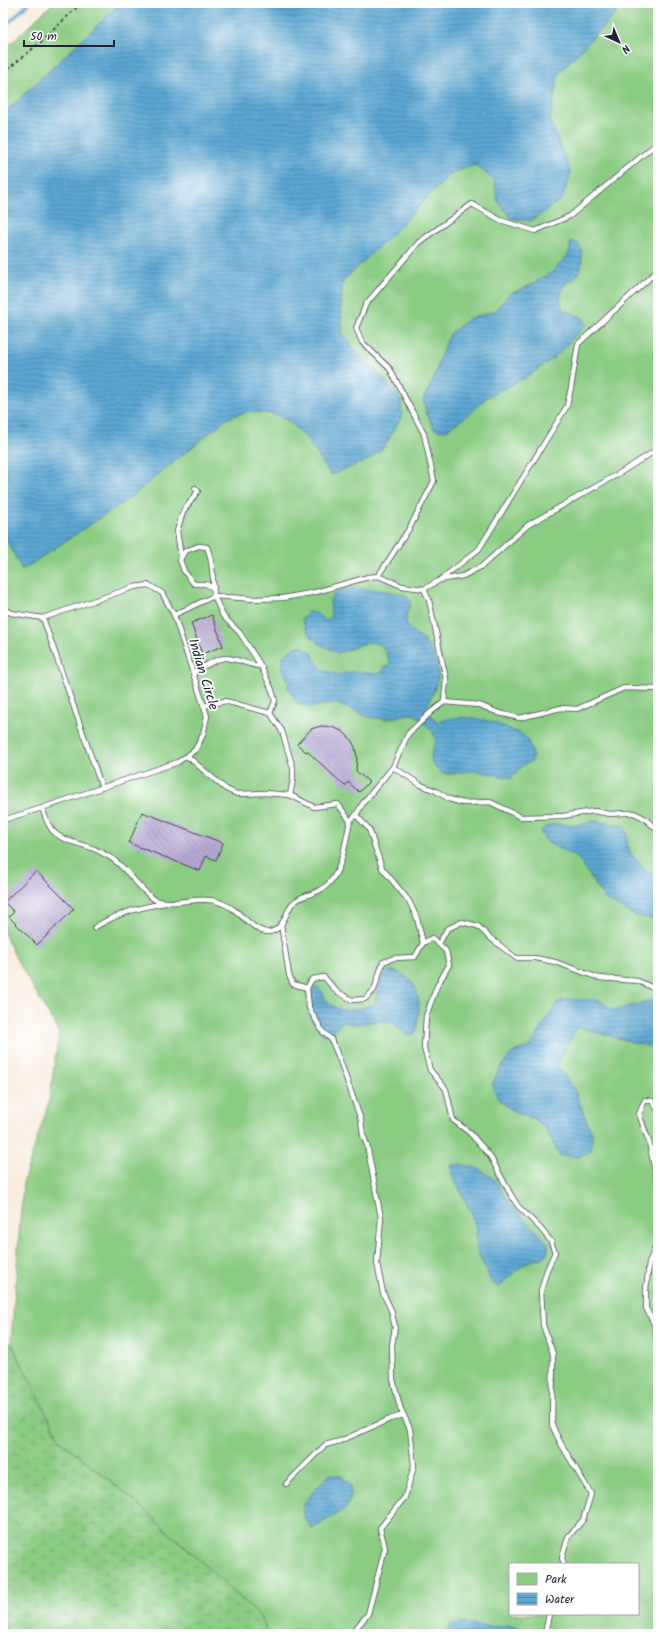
<svg xmlns="http://www.w3.org/2000/svg" width="661" height="1637" font-family="Kalam,sans-serif">
  <style>
    .green { fill: #8bcc83; stroke: #56775f; fill-rule: evenodd }
    .wetland { fill: url(#wetland-marsh); stroke: #56775f }
    .water { fill: url(#water-rules); stroke: #3e6487 }
    .lines { fill: none; stroke-linecap: round; stroke-linejoin: round }
    .stream { stroke: #5ba7d3; stroke-width: 3.5 }
    .building { fill: url(#building-back-hatch) }
    .lane-casing { stroke: #424053; stroke-width: 6 }
    .path { stroke: #424053; stroke-width: 2; stroke-dasharray: 3 3; stroke-linecap: butt }
    .lane { stroke: #fff; stroke-width: 4.5 }
    .labels { text-anchor: middle; stroke-width: 3.5; stroke-linejoin: round; paint-order: stroke }
    .street-label { font-size: 14px; fill: #22223b; stroke: #fff }
  </style>
  <defs>
    <pattern id="wetland-marsh" width="20" height="14" patternUnits="userSpaceOnUse"><rect width="20" height="14" fill="#8bcc83"/><path d="M1 5h8M5 5V1M11 12h8M15 12V8" fill="none" stroke="#78af72"/></pattern>
    <pattern id="water-rules" width="6" height="5" patternUnits="userSpaceOnUse"><rect width="6" height="5" fill="#5ba7d3"/><path d="M0 2.5h6" fill="none" stroke="#4b88ac"/></pattern>
    <pattern id="building-back-hatch" width="6" height="6" patternUnits="userSpaceOnUse"><rect width="6" height="6" fill="#b5a7d3"/><path d="M-1 5l2 2M0 0l6 6M5-1l2 2" fill="none" stroke="#9388ac"/></pattern>
  </defs>
  <rect width="100%" height="100%" fill="#fff"/>
  <filter id="ink" filterUnits="userSpaceOnUse"><feTurbulence type="fractalNoise" baseFrequency=".025" numOctaves="2"/><feDisplacementMap in="SourceGraphic" scale="8" xChannelSelector="R" yChannelSelector="G"/><feConvolveMatrix kernelMatrix="1 2 1 2 8 2 1 2 1" color-interpolation-filters="sRGB"/></filter>
  <filter id="wash" filterUnits="userSpaceOnUse"><feTurbulence type="fractalNoise" baseFrequency=".012" numOctaves="4" result="noise"/><feDisplacementMap in="SourceGraphic" scale="16" xChannelSelector="R" yChannelSelector="G"/><feGaussianBlur stdDeviation="0.9" result="paint"/><feColorMatrix in="noise" values="0 0 0 0 0 0 0 0 0 0 0 0 0 0 0 0 0 1.4 0 .05"/><feComposite in="paint" operator="in"/></filter>
  <g filter="url(#wash)">
    <rect width="100%" height="100%" fill="#f8ecdc"/>
    <path class="green" d="M53,3H658V1634H268L260,1616L136,1502L60,1440L11,1343L23,1183L49,1102L59,1032L17,960L3,931V51ZM510,1564H638V1614H510Z"/>
    <polygon class="wetland" points="11,1343 60,1440 136,1502 260,1616 268,1634 3,1634 3,1350"/>
    <g class="water">
      <polygon points="121,3 621,3 617,12 559,73 550,120 571,173 562,199 531,221 511,218 498,202 494,180 475,165 451,173 397,229 343,281 341,300 342,332 360,356 390,385 401,400 402,416 384,447 370,459 331,475 306,438 289,421 273,414 249,411 228,418 127,500 22,570 3,532 3,114"/>
      <path d="M571,241L579,244C584,254 583,272 573,279C571,281 567,282 565,283C561,293 558,301 564,310L582,317L587,324L554,358L526,377L486,398L472,412L445,431L434,429L426,412L423,399L434,379L440,357L450,334L468,319L495,311L509,294L525,288L538,281L542,277L550,274L569,254Z"/>
      <path d="M349,588L381,590L406,595L411,603C409,609 405,615 406,621C408,631 419,635 425,642C431,649 436,661 438,670C439,684 431,697 426,709L437,722C462,713 489,719 512,730C515,731 520,733 523,735C530,741 532,752 533,760L522,766L512,778C500,776 488,773 476,771C462,769 445,781 435,767C428,758 432,751 436,742L433,732L416,715L409,714L386,719L369,717L335,703L310,707L297,703L288,687C290,680 285,676 283,669C282,665 283,660 283,656L292,649L301,645L312,653L315,661L323,670L339,675C350,669 365,674 379,674L390,663C379,628 362,647 338,653C321,645 307,639 302,619L308,612L316,613L325,621L331,618L330,600L337,592Z"/>
      <path d="M593,821L624,826C629,836 626,837 628,845C630,857 644,867 653,875L658,874V919L636,916L605,899L578,858L547,842L540,832C551,819 565,826 580,825C584,824 589,823 593,821Z"/>
      <path d="M391,970C423,979 421,1004 416,1032L410,1036C402,1032 397,1024 389,1022C378,1020 369,1023 358,1024C353,1025 347,1023 342,1021L332,1035H324L312,1021L311,993L313,989L318,987C323,992 324,998 329,1003C340,1015 362,1009 375,1004C378,990 377,977 391,970Z"/>
      <polygon points="658,998 658,1045 647,1046 577,1027 557,1065 574,1089 586,1119 592,1133 591,1151 579,1157 559,1155 547,1131 535,1119 513,1111 499,1100 492,1085 500,1068 512,1053 530,1047 557,1003 568,999 599,1000 612,1010 624,1008"/>
      <path d="M462,1164L479,1169L494,1179L510,1204L548,1243V1251L543,1258C521,1260 515,1275 499,1287L492,1283L478,1253L476,1240L477,1230L472,1214L452,1175V1165Z"/>
      <polygon points="330,1474 341,1476 350,1484 351,1498 346,1508 312,1529 304,1517 303,1505 318,1486"/>
      <path d="M467,1623C475,1624 484,1627 492,1627C507,1626 516,1621 527,1634H445L451,1625Z"/>
    </g>
    <g class="lines">
      <polyline class="stream" points="3,28 29,3"/>
    </g>
    <g id="blocks">
      <g class="building">
        <polygon points="212,615 223,646 202,654 191,623"/>
        <polygon points="321,726 332,727 342,731 350,738 355,747 357,757 356,771 369,782 359,792 348,782 345,786 307,751 306,752 297,744 311,729"/>
        <polygon points="142,812 223,843 216,860 206,856 200,871 129,843"/>
        <polygon points="36,871 74,909 37,945 9,917 14,912 4,902"/>
      </g>
    </g>
  </g>
  <g filter="url(#ink)">
    <use href="#blocks" fill-opacity="0" stroke="#424053" stroke-width="1"/>
    <g class="lines">
      <g class="lane-casing">
        <g id="lane">
          <polyline points="658,449 618,474 528,525 482,566 463,576 440,580 424,589 429,600 446,679 444,702 479,705 499,713 520,718 561,708 577,709 624,688 658,689"/>
          <polyline points="181,557 177,531 183,512 198,491 195,488"/>
          <polyline points="441,579 479,549 567,406 571,388 578,344 658,270"/>
          <path d="M213,588L206,584H194L184,571L180,560L185,551L199,546L207,547C213,562 213,580 214,596L254,599L283,598L316,592L368,577L378,576"/>
          <polyline points="424,589 402,586 378,576 409,529 434,481 424,434 390,369 362,342 356,328 366,304 419,242 472,204 500,220 535,231 570,216 650,149 658,144"/>
          <polyline points="3,609 11,613 43,618 134,587 149,585 162,593 174,615 207,716 203,735 195,750 178,762 42,808 3,820"/>
          <polyline points="174,615 214,596 223,616 240,633 261,666"/>
          <polyline points="43,618 102,788"/>
          <path d="M193,673C202,668 217,657 227,658C239,659 249,666 261,666L272,690L275,701L270,713"/>
          <polyline points="204,706 225,701 270,713 282,731 293,768 293,780 290,795"/>
          <polyline points="393,767 408,734 431,712 444,702"/>
          <path d="M42,808C46,818 48,828 56,834C70,845 90,844 104,854C110,857 116,861 121,866C130,874 146,896 156,900C176,907 198,895 219,902C223,904 229,906 233,909C243,916 260,937 273,931C284,927 286,912 292,904C300,895 313,895 322,889C343,876 345,842 350,821L338,804L314,807L290,795L265,793L237,794L226,789L187,756"/>
          <polyline points="356,815 363,803 393,767 421,785 436,791 449,799 463,803 490,802 521,817 563,816 594,811 610,814 626,813 634,813 644,818 658,830"/>
          <polyline points="350,821 356,815 369,829 382,868 409,901 417,918 423,943"/>
          <polyline points="281,924 289,975 293,984 307,988"/>
          <path d="M94,928C115,914 140,907 165,903"/>
          <polyline points="439,944 447,929 462,922 478,926 488,936 516,958 535,958 555,962 599,978 638,981 651,987 658,986"/>
          <polyline points="658,1110 652,1101 645,1100 639,1114 649,1142 658,1186"/>
          <polyline points="658,1240 649,1263 646,1290 646,1308 655,1326 658,1348"/>
          <polyline points="286,1484 325,1445 340,1441 390,1419 403,1415"/>
          <polyline points="351,1634 368,1614 385,1548 380,1528 405,1497 414,1466 410,1429 400,1407 393,1379 392,1345 395,1327 391,1310 383,1293 377,1263 381,1218 367,1145 363,1135 361,1120 339,1058 331,1039 323,1032 309,1008 307,988 312,979 324,977 336,991 352,1000 365,999 374,990 383,962 394,958 415,957 423,943 432,938 446,951 449,965 437,986 426,1016 424,1048 430,1070 446,1089 453,1120 470,1133 490,1156 511,1195 518,1206 540,1228 550,1240 555,1252 547,1270 541,1290 543,1325 553,1354 552,1425 560,1442 591,1494 583,1520 568,1537 562,1558 564,1564"/>
          <polyline points="545,1634 549,1614"/>
        </g>
      </g>
      <polyline class="path" points="3,73 42,41 81,3"/>
      <use href="#lane" class="lane"/>
    </g>
  </g>
  <g class="labels">
    <g class="street-label">
      <text transform="translate(204 674) rotate(73)" y="5">Indian Circle</text>
    </g>
  </g>
  <rect width="661" height="1637" fill="none" stroke="#fff" stroke-width="16"/>
  <rect x="509" y="1563" width="130" height="52" fill="#ffffff" stroke="#a7a7b1"/>
  <rect x="517" y="1573" width="20" height="12" fill="#8bcc83" stroke="#a7a7b1"/>
  <text x="545" y="1583" font-size="12" fill="#22223b">Park</text>
  <rect x="517" y="1593" width="20" height="12" fill="url(#water-rules)" stroke="#a7a7b1"/>
  <text x="545" y="1603" font-size="12" fill="#22223b">Water</text>
  <g transform="translate(619 42) rotate(136)" stroke="#ffffff" stroke-width="3" paint-order="stroke">
  <path d="M0-3L7 15L0 10L-7 15Z" fill="#22223b"/>
  <text y="-6" font-size="11" font-weight="bold" text-anchor="middle" fill="#22223b">N</text>
  </g>
  <path d="M24 40v6h90v-6" fill="none" stroke="#22223b" stroke-width="2"/>
  <text x="30" y="40" font-size="12" fill="#22223b" stroke="#ffffff" stroke-width="3" paint-order="stroke">50 m</text>
</svg>
